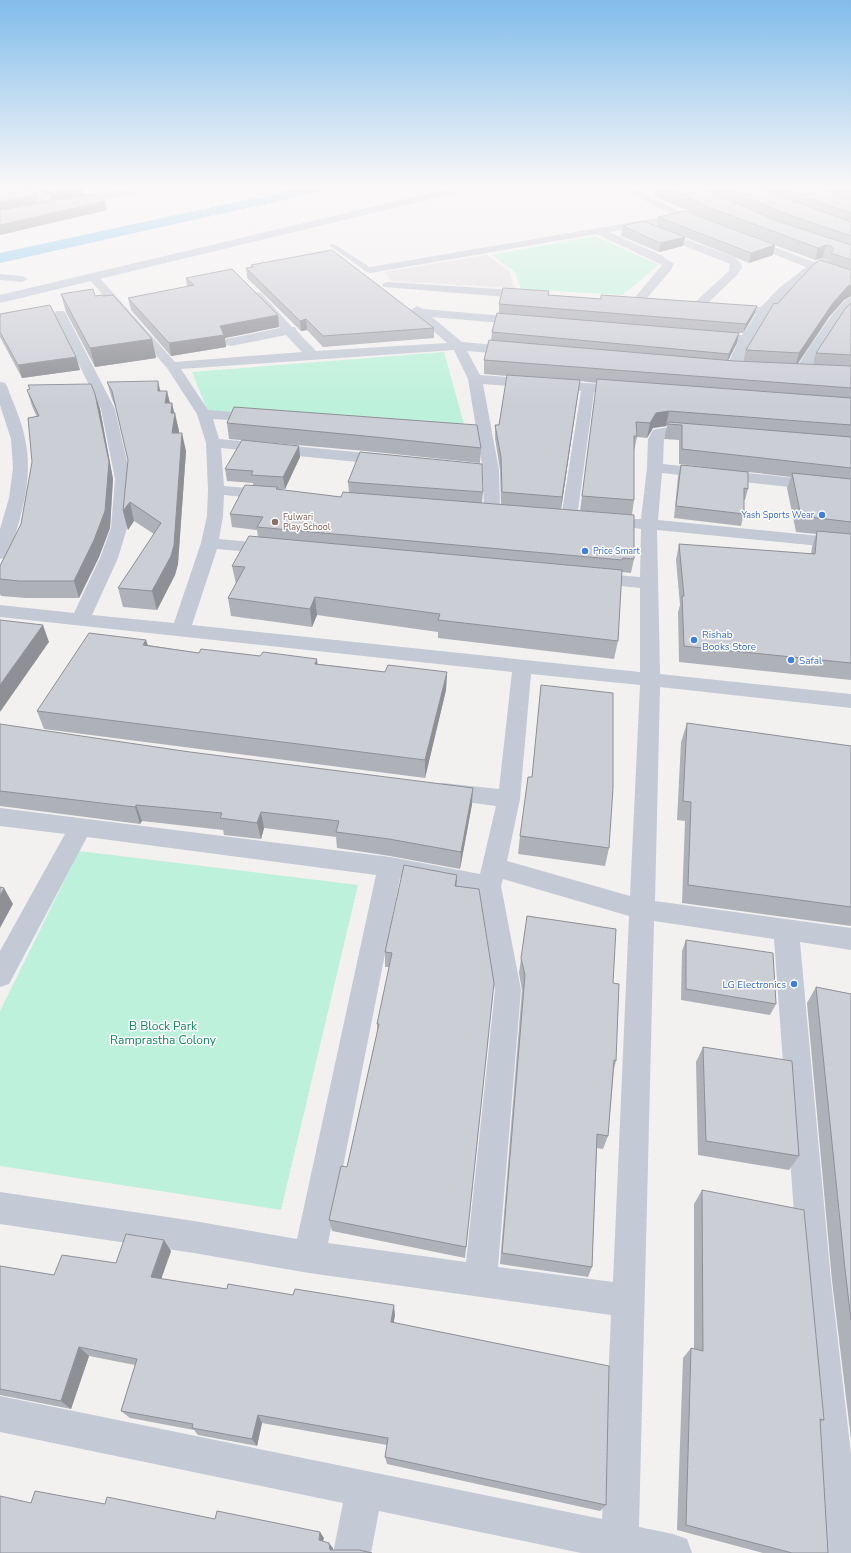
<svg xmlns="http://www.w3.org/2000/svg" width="851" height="1553" font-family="'Nunito Sans',sans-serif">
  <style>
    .education { fill: #e1dfdf }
    .green { fill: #bdf1db }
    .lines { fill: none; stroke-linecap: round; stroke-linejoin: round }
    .canal { fill: #88c7f0; fill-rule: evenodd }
    .lane { fill: #c3c9d5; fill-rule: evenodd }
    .street { fill: #c3c9d5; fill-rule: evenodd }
    .secondary { fill: #c2c9da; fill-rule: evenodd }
    .wall { fill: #afb1b8; fill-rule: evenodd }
    .shaded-wall { fill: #8f9096 }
    .building { fill: #ccced6; stroke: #8f9096 }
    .shop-dot { fill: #3f7fe0; stroke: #fff; stroke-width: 1.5 }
    .education-dot { fill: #8d6e63; stroke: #fff; stroke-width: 1.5 }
    .labels { text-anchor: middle; stroke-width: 3; stroke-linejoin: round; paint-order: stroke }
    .far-shop-label { font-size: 9px; fill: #366cbe; stroke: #fff; text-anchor: end }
    .far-education-label { font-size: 9px; fill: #785e54; stroke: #fff; text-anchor: start }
    .shop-label { font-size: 10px; fill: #366cbe; stroke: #fff; text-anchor: start }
    .near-park-label { font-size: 12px; fill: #138461; stroke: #fff }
  </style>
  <rect width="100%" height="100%" fill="#f3f0f0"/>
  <polygon class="education" points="487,255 509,271 515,288 392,281 384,272"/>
  <g class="green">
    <polygon points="595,236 659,265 622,295 521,289 515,272 492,255"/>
    <polygon points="444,352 464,424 208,412 192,372"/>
    <polygon points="79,851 358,885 281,1210 0,1166 0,1011"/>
  </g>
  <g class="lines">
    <polygon class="canal" points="301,188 326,188 319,192 0,263 0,253"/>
    <polygon class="lane" points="330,244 334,244 374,270 367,272 330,246"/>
    <g class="street">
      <polygon points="21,188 32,188 55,206 54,208 46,208"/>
      <polygon points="133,188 153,188 148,191 68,206 63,203 68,200"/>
      <polygon points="619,188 632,188 692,217 687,220 609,232 661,255 674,264 671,270 641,305 637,306 631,302 662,265 597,234 370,273 364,270 370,267 674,215"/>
      <polygon points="656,228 734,257 741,263 742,268 737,275 702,309 694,309 692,306 694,303 729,271 730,264 652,233 651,231"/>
      <path d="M747,237L814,262L851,245V252L824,266L851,276V283L816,270C778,295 756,329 739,370L737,373H727L725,370L738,342L708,340L702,336L708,332L742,335L756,314L722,311L720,308L722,305L761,307L779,288L806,267L743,242L742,240L743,238Z"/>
      <path d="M93,274L97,275L175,362L302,352L286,335L231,346L226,345L225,342L226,339L280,328L251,296L257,292L261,293L292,327H295L297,331L316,351L447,343L413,313L411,310L417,306L423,309L529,318L531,321L525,325L432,317L462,342L517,347L523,351L517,355L467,351L480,375L626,386L631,387L633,390L631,393L626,394L594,392L577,518L575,522L569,523L563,522L561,518L581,391L483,384L499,470L500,512L498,515L492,517L486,515L484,512L483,470L468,379L454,350L181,369L208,410L260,414L265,415L267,418L265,421L260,422L213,419L219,439L387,455L392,457L395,460L392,463L387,465L221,448L224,486L272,490L278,492L280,495L278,498L272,500L224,495L223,516L219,539L273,544L279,545L282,549L279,553L273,554L217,549L192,625L640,672V588L592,583L586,582L583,578L586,574L592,573L640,577L641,529L629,527L627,523L629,519H641L647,468L648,439L653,430C668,426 686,426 701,430L703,433L701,436H664L663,464L851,484V494L662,473L658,520L851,539V549L657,530L660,674L851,694V708L660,687L655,901L851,928V950L800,942L831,1281L851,1454V1553H824L799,1281L774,939L654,921L639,1527L673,1534L687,1539L692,1553H581L379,1511L371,1553H333L343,1503L0,1432V1396L602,1519L611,1315L309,1273L194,1253L0,1224V1192L194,1221L297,1239L376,875L87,837L9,984L0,987V951L65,834L0,826V808L390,857L480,874L496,806L443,799L435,797L432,791L435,785L443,783L499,789L512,672L0,617V605L74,613L100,558L111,528L115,479L101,409L54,314L56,311H64L66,314L115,409L131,479L127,528L118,558L92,615L174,623L201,543L207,516L208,490L206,443L197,414L167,368L89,279L87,277L89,275ZM531,674L640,685L630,896L507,861L520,799ZM400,878L478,894L495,990L466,1262L328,1243ZM503,879L629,916L613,1282L498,1267L521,990L501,886Z"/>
      <polygon points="388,282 532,291 538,295 532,299 384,287 382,285 384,283"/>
      <path d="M851,297V309L840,322L805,376H795L793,373C803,359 837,301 851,297Z"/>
      <path d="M0,382L5,383L7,386C13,403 22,421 25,439C34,478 21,517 9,554L6,558L0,559V529L9,498L13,468L11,439L0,405Z"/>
    </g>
    <g class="secondary">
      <polygon points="452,188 469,188 464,191 0,303 0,295"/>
      <polygon points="0,274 22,276 28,279 22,282 0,280"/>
    </g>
  </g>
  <g class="wall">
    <polygon points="0,188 36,195 38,203 52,201 34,188 82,188 84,195 107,210 0,235"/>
    <path d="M655,188H851V296L844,300L829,317L798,364H813L816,353L851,303V680L679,662L678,612L680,605L676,560L679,544L811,554L812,547L816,534L796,532L787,488L791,477L748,472V489L745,500H744V514L741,526L674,518L678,476L681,465L720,469L679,464V440L664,439L667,426L653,428L647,438L637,437L634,451V500L632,515L634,559L631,573L622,572L618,641L614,659L438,638V632L317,615L312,627L231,616L228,598L236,584L232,566L258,537L257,530L232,527L230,514L253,485V483L227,481L225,469L300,457L285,489H278V490L341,497L349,493L348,482L483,492L482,503L501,505L500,470L495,438V425H499L507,376L484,374V360L491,341L492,332L499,313V304L549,291V295L601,299L757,306L754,315L743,333H739L737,343L728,361L743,362L746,350L777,304L828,262L829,260L827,259L822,258L815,260L697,216V215L654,196ZM580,381L597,383L580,511L561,509Z"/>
    <polygon points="658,217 775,245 773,255 749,263 685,237 683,246 659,252 621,236 623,226 657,226"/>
    <polygon points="251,265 434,328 434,338 323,347 307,330 301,331 247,278 246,268 251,267"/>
    <polygon points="186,278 279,327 225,338 226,347 171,356 131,310 128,298 187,287"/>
    <polygon points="61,294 103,296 152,339 156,358 95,367 66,312"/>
    <polygon points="0,314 76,357 80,370 22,378 0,337"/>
    <polygon points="107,382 160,391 167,391 170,403 174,413 179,431 179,433 186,451 178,564 175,575 157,610 123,607 118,588 154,534 134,521 128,530 123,511 128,460 116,408 112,399"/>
    <polygon points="28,385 95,394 100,409 113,479 110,528 99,557 79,598 26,598 1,596 0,594 0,566 21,524 32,462 37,417 32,406 27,390 30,389"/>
    <polygon points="234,407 481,448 480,463 365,451 229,439 227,423"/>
    <polygon points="146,640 148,645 199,653 318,664 385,672 447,672 446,690 425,778 44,729 37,711"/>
    <polygon points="541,685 609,848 605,866 518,854 520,836 532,777"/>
    <polygon points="687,723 851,746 851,926 682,903 685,821 677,820 681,742"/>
    <polygon points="0,724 472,804 460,869 390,856 337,848 336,837 264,828 261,839 224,835 223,830 142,821 140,824 0,806"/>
    <polygon points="457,875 456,886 494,983 465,1258 332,1231 329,1220 347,1167 377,1032 377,1024 389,967 385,967 385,952"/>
    <polygon points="527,916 613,983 616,1061 614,1069 608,1136 603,1149 597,1148 592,1267 588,1277 500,1264 522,990 519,973"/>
    <polygon points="686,940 776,1004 770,1015 681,1000 682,951"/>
    <polygon points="816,987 851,994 851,1439 832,1281 807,1003"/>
    <polygon points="703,1047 799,1156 789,1170 698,1155 696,1062"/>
    <polygon points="702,1190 824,1420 820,1422 828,1553 763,1553 677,1530 683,1358 691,1348 694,1349 694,1204"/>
    <polygon points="171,1251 161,1279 395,1315 393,1323 606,1505 600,1511 387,1464 385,1457 387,1445 262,1423 257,1446 198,1435 194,1430 130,1418 121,1411 135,1365 89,1356 71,1409 0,1395 0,1396 0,1266 54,1275 116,1263"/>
  </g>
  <g class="shaded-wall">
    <polygon points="75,188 82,188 84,196 52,201 50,193"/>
    <polygon points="36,195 39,204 0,211 0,202"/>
    <polygon points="105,201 107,210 0,235 0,225"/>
    <polygon points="685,237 683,246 659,252 660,243"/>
    <polygon points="775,245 773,255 749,263 751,253"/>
    <polygon points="826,245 822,258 815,260 818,248"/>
    <polygon points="851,285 851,296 844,300 829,317 795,367 799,353 833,303 848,286"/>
    <polygon points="757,306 754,315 743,333 746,324"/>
    <polygon points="278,315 279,327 225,338 226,347 171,356 169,343 220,326"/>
    <polygon points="306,319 307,330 301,331 300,321"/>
    <polygon points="739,333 737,343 726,364 729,354"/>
    <polygon points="152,339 156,358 95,367 90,348"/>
    <polygon points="76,357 80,370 22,378 18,365"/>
    <polygon points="580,380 578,392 561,510 562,497"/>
    <polygon points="158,381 162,398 158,391"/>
    <polygon points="167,391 171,408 165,403"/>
    <polygon points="95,394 100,409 113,479 110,528 99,557 79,598 74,581"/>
    <polygon points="172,403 175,416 175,413 179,431 176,451 172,433 171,413"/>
    <polygon points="669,411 666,426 653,428 647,438 650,423 656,413"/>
    <polygon points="182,433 186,451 178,564 175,575 157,610 152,591"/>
    <polygon points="299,446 300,457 285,489 283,477"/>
    <polygon points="130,502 134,521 128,530 123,511"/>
    <polygon points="315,597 317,615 312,627 310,609"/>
    <polygon points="43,625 49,642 0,712 0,685"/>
    <polygon points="146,640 151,658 143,645"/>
    <polygon points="317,659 319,677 315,664"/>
    <polygon points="447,672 446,690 425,778 425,760"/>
    <polygon points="473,788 472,804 460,869 461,852"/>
    <polygon points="136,805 142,821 140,824 135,807"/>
    <polygon points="261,812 264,828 261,839 257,823"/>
    <polygon points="457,875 456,891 455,886"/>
    <polygon points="4,888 13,904 0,928 0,896"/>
    <polygon points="164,1240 171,1251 158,1288 151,1277"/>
    <polygon points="394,1305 395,1315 392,1332 391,1322"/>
    <polygon points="79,1347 89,1356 71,1409 61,1401"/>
    <polygon points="258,1415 262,1423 257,1446 252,1439"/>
    <polygon points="320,1532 324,1538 322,1545 319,1540"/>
    <polygon points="329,1543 333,1548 333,1553 330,1550"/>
  </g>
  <g class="building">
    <polygon points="0,188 27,188 36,195 0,202"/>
    <polygon points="44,188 75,188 50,193"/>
    <polygon points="665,188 703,188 777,221 851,245 851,260 831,253 834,249 831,246 826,245 818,248 700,204 701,203"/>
    <polygon points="725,188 759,188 851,222 851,236 787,214"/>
    <polygon points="780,188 822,188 851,200 851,213"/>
    <polygon points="842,188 851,188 851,191"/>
    <polygon points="93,194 105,201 0,225 0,210"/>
    <polygon points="685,211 775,245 751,253 658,217"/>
    <polygon points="643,221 685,237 660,243 623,226"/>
    <polygon points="332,250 434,328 323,336 306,319 300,321 246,268 253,267 251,265"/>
    <polygon points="820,260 851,270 851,285 848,286 833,303 799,353 746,350 774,303 777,304 814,264"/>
    <polygon points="232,269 278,315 220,326 224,335 169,343 128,298 194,285 186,278"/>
    <polygon points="503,288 549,291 548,295 601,299 601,295 757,306 746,324 499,304"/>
    <polygon points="93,289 95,296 103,295 103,296 113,295 152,339 90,348 61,294"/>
    <polygon points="851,303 851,355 816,353 845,309"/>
    <polygon points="50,305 76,357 18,365 0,332 0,314"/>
    <polygon points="497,313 739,333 729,354 492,332"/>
    <polygon points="489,340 735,361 851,366 851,388 484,360"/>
    <polygon points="507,375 580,380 562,497 502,492 501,457 495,425 499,425"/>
    <polygon points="597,379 851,398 851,425 669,411 656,413 650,423 636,422 637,436 634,436 634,500 582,496"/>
    <polygon points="158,381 158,391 167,391 165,403 172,403 171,413 175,413 172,433 182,433 174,545 171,556 152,591 118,588 161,523 130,502 123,511 128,460 112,391 107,382"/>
    <polygon points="91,384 95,394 109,462 105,511 94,540 74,581 19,581 0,579 0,566 21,524 32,462 28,418 39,416 27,390 30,389 28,385"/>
    <polygon points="234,407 477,425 481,448 365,436 227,423"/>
    <polygon points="669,422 851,437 851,468 682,449 682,425 667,424"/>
    <polygon points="242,440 299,446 283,477 251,475 253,471 225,469"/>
    <polygon points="360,452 482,464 483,492 348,482"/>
    <polygon points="681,465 748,472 748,489 744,488 744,514 676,506"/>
    <polygon points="792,473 851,479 851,522 801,516"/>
    <polygon points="245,485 278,487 276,489 341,497 343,492 634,515 634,559 623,558 622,560 257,527 263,517 230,514"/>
    <polygon points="817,531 851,534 851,663 684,646 682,596 684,596 679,544 815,554"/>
    <polygon points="249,536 622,570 618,641 438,620 440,614 315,597 310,609 228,598 245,567 232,566"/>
    <polygon points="0,620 43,625 0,685"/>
    <polygon points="89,633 146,640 143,645 199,653 201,649 260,656 263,652 317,659 315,664 385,672 388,665 447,672 425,760 37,711"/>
    <polygon points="541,685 613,693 613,788 609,848 520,836 528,777 532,777"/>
    <polygon points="687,723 851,746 851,907 688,885 691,802 683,801"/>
    <polygon points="0,724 190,752 473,788 461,852 389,839 336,832 339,821 261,812 257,823 220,818 222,813 136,805 135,807 0,791"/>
    <polygon points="404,865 457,875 455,886 479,889 494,983 466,1247 329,1220 341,1166 347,1167 379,1024 377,1024 392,953 385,952"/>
    <polygon points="0,887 4,888 0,896"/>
    <polygon points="527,916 616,929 613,983 619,984 616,1061 614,1060 608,1136 597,1134 592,1267 502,1253 525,975 521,958"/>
    <polygon points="686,940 773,953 776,1004 686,989"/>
    <polygon points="816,987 851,994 851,1320 845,1269"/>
    <polygon points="703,1047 792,1061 799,1156 706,1141"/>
    <polygon points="702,1190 804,1210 824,1420 820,1419 828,1553 792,1553 686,1525 691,1348 703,1351"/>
    <polygon points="126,1234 164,1240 151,1277 227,1289 228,1284 293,1295 295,1289 394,1305 391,1322 609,1366 606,1505 385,1457 388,1438 258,1415 252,1439 192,1428 193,1424 121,1411 137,1359 79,1347 61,1401 0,1389 0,1266 54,1275 62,1255 116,1263"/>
    <polygon points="35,1491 105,1504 107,1497 215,1519 217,1511 320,1532 319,1540 329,1543 330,1550 359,1550 372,1553 0,1553 0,1496 31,1503"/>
  </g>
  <linearGradient id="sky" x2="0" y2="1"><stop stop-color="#81bceb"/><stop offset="0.46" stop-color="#faf8f8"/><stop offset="1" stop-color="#faf8f8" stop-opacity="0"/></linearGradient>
  <rect width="851" height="405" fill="url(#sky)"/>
  <g class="shop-dot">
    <circle cx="822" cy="515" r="4"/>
    <circle cx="585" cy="551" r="4"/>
    <circle cx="694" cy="640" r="4"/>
    <circle cx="791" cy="660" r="4"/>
    <circle cx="794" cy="984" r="4"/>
  </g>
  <circle class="education-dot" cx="275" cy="522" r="4"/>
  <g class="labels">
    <g class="far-shop-label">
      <text x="814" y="518">Yash Sports Wear</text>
      <text x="593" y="554" text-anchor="start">Price Smart</text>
    </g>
    <g class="far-education-label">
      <text x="283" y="520">Fulwari<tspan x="283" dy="10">Play School</tspan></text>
    </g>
    <g class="shop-label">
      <text x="702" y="638">Rishab<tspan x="702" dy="12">Books Store</tspan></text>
      <text x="799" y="664">Safal</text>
      <text x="786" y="988" text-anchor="end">LG Electronics</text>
    </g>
    <g class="near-park-label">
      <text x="163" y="1030">B Block Park<tspan x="163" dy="14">Ramprastha Colony</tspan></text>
    </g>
  </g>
</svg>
